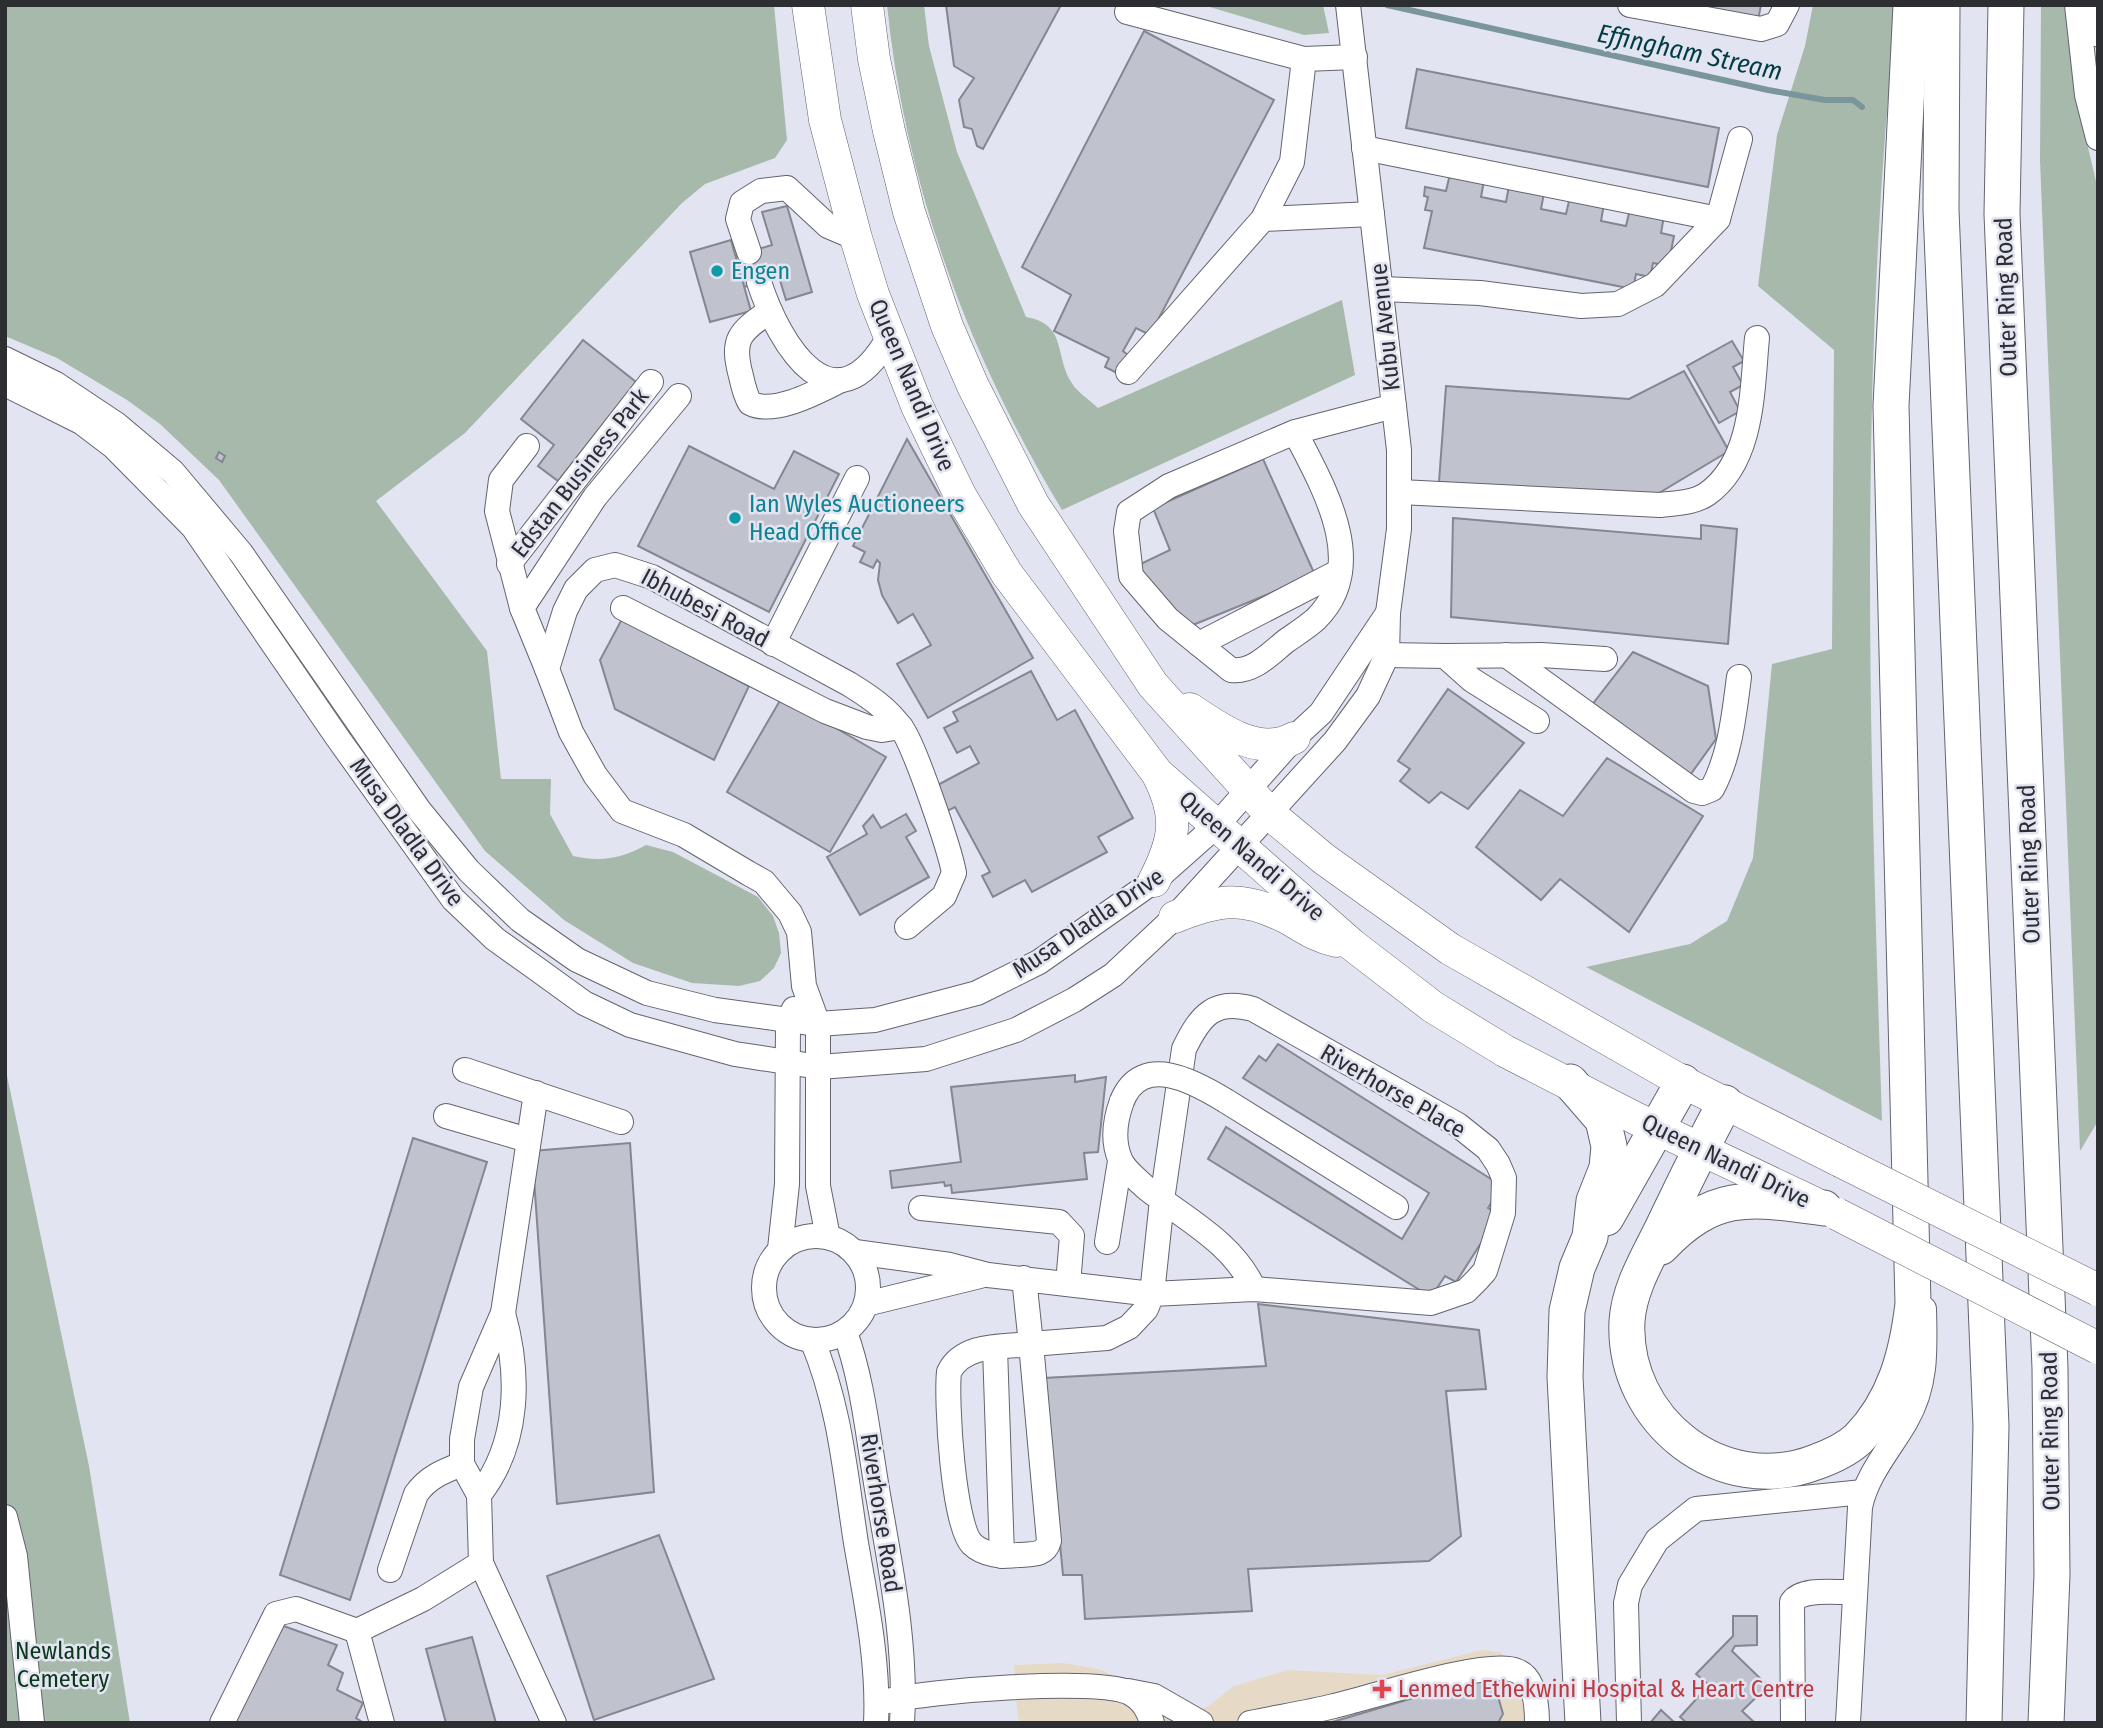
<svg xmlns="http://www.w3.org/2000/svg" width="2103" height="1728" font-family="'Fira Sans Condensed',sans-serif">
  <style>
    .medical { fill: #e6dac6 }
    .green { fill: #a6b9aa }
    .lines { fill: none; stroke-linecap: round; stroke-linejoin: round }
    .stream { stroke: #7b959c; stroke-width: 6 }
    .building { fill: #c0c3ce; stroke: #848691; stroke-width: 2 }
    .minor-casing { stroke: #62646f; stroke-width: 26 }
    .major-casing { stroke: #62646f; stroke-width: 33 }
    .highway-casing { stroke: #62646f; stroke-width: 37 }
    .minor { stroke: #fff; stroke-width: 24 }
    .major { stroke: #fff; stroke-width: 32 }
    .highway { stroke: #fff; stroke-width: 35 }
    .minor-bridge-casing { stroke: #62646f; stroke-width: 26; stroke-linecap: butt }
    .major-bridge-casing { stroke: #62646f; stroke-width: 33; stroke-linecap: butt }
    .minor-bridge { stroke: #fff; stroke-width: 24 }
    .major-bridge { stroke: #fff; stroke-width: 32 }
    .culture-dot { fill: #0f9aa8; stroke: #e2e5f1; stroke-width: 2.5 }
    .health-dot { fill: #e0444e; stroke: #e2e5f1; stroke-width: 2.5 }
    .labels { text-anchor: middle; stroke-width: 5; stroke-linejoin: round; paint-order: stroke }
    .culture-label { font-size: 24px; fill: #0d838f; stroke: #e2e5f1; text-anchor: start }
    .street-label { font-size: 24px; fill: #2d2e32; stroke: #e2e5f1 }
    .park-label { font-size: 24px; fill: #0c381a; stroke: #e2e5f1 }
    .health-label { font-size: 24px; fill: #be3a42; stroke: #e2e5f1; text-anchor: start }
    .water-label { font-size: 26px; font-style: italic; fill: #013c45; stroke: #e2e5f1 }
  </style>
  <rect width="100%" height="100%" fill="#e2e5f1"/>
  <polygon class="medical" points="1482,1650 1499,1652 1508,1658 1536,1723 1019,1723 1016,1700 1014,1665 1063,1663 1098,1669 1126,1680 1184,1714 1207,1707 1234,1686 1288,1670 1382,1675"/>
  <g class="green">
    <path d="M5,5H774L787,140L775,158L705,184L682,203L465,433L376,501L487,651L501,779H551L550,814L573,856C600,862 621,859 646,845L673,852L758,897L773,916L779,933L781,953L774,968L760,981L739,986L692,983L633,963L564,920L485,851L219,480L160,424L127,400L57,358L5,336Z"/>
    <path d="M887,5H924L929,46L957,152L1026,317C1066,324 1055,353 1070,380C1075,391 1090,400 1098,408L1342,300L1355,375L1062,510C969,356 905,185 887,5Z"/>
    <polygon points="1203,5 1323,5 1329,33 1304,35"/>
    <path d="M1813,5H1897C1857,377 1870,749 1882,1121L1586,967L1690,944L1727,921L1753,858L1772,664L1832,649L1834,350L1758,286L1777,135L1805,46Z"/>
    <polygon points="2041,5 2068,5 2078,104 2098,190 2098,1121 2080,1151 2040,160"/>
    <polygon points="5,1066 89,1466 130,1723 5,1723"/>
  </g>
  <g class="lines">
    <polyline class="stream" points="1387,5 1768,90 1825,100 1853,100 1862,107"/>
  </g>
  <g class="building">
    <polygon points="946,5 1061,5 983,149 977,146 972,129 964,127 959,100 974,78 954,66"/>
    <polygon points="1675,5 1761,5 1757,25"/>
    <polygon points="1144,31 1274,100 1150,335 1136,328 1123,351 1128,355 1117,373 1105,367 1109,358 1054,331 1071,295 1022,267"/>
    <polygon points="1417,69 1719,128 1708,187 1406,128"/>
    <polygon points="1450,174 1484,181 1481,197 1506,202 1509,186 1544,193 1541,209 1566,214 1570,197 1604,204 1601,221 1626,226 1630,209 1664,216 1661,233 1674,236 1668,266 1653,263 1650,277 1636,274 1633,289 1424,248 1432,211 1425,210 1428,197 1424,196 1425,187 1446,191"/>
    <polygon points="787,206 812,292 786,300 779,277 744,287 735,256 772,245 762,212"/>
    <polygon points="731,240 751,311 710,322 690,252"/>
    <polygon points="583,340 636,382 558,481 538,466 554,445 521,419"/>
    <polygon points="1732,341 1744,361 1733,367 1743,385 1730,392 1740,411 1719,423 1687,366"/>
    <polygon points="1684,371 1729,451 1649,499 1439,482 1446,386 1629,399"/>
    <polygon points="907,439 1033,658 928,718 897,664 931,645 913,614 898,623 882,595 878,580 880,563 877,560 873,568 860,562 865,552 853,546"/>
    <polygon points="689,446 774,489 794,451 839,474 769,612 638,546"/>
    <polygon points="219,452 225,456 222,462 216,458"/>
    <polygon points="1263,459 1315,575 1183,629 1130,569 1170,550 1153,508"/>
    <polygon points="1453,518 1701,539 1701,525 1737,529 1728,644 1451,617"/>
    <polygon points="622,619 749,686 714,760 615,709 600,660"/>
    <polygon points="1633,652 1708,686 1716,739 1688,778 1588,710"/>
    <polygon points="1031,671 1057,720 1075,710 1133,818 1098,837 1107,852 1032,892 1025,880 993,897 982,876 990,872 955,807 947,811 934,787 979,763 970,746 957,753 944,728 958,721 953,712"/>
    <polygon points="1448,689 1524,743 1468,809 1441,792 1429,803 1400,781 1410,769 1398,761"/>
    <polygon points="782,697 886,757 830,852 727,792"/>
    <polygon points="1607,758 1703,816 1629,932 1560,879 1541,900 1476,847 1520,790 1563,816"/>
    <polygon points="906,814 916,831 906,837 929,877 860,915 827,857 867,834 863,826 873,815 881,828"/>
    <polygon points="1278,1044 1502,1186 1488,1208 1499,1215 1456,1282 1445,1276 1431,1297 1208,1159 1226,1127 1402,1239 1429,1193 1243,1078 1259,1056 1266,1061"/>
    <polygon points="1075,1075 1075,1082 1106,1077 1098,1152 1084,1153 1087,1179 952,1193 951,1185 945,1186 944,1182 892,1188 890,1171 961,1162 951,1087"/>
    <polygon points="413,1138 487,1162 350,1600 280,1575"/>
    <polygon points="630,1143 654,1492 557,1504 532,1151"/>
    <polygon points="1258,1304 1479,1330 1486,1389 1446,1391 1461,1536 1429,1561 1248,1569 1252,1611 1085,1619 1082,1575 1063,1575 1044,1378 1266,1366"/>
    <polygon points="659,1535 714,1679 594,1720 547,1576"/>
    <polygon points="1733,1616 1757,1616 1757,1645 1735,1646 1732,1651 1768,1686 1742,1711 1755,1723 1687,1723 1680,1717 1709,1685 1696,1674 1733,1636"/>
    <polygon points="278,1624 337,1645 328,1665 343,1673 337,1690 363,1703 356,1718 364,1723 232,1723"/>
    <polygon points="472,1637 496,1723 446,1723 426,1649"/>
    <polygon points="1483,1678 1495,1686 1503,1714 1498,1723 1329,1723 1457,1685 1458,1688"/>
    <polygon points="1661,1710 1675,1723 1650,1723"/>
  </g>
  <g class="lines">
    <g class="minor-casing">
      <g id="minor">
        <polyline points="1630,5 1761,29 1777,24 1787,5"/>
        <polyline points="2077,5 2087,95 2098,138"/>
        <polyline points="1127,12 1304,59 1355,57"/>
        <polyline points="1364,148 1718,219"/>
        <polyline points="1263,219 1372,214"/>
        <polyline points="749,252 738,219 742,203 761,191 787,188 828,226 856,238"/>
        <path d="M759,282C780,347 834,434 889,337"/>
        <polyline points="1381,289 1480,293 1581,306 1618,304 1655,285 1718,219 1740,139"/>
        <path d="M770,311C739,332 731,339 741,376C743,385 745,395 750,403C774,416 819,391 841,380"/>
        <polyline points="5,359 56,384 116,424 173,472 241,553 419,810 469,871 520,920 577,960 647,993 715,1010 818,1024 875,1020 977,993 1039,962 1154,881 1217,825 1294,738 1321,713 1388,613"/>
        <polyline points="1128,372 1263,219 1292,162 1304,59"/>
        <polyline points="5,384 81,422 114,447 193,527 337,737 453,899 495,939 537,969 584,1003 630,1025 735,1054 819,1067 926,1059 1016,1030 1074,1000 1113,975 1175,917 1335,741 1368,696 1387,655 1388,613 1399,529 1399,450 1348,5"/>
        <path d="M1295,432C1322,485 1371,565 1316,619C1307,627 1296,634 1286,641C1271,653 1253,673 1231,670L1168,619L1131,576L1126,531L1129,512L1169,486L1295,432L1394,406"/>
        <path d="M1400,492L1660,505C1675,503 1694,503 1707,494C1754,461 1752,388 1757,338"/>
        <polyline points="509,564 651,382"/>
        <polyline points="522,608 497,511 501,480 527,446"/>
        <polyline points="623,608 825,711 867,727 882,730 901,727"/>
        <polyline points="773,644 857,478"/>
        <polyline points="1199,644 1340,571"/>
        <polyline points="1387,655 1445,656 1472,680 1537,721"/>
        <path d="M1506,655L1694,791L1702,793L1712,789C1730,756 1734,715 1739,677"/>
        <polyline points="1445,656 1541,655 1605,659"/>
        <polyline points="547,669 522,608 595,497 679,396"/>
        <polyline points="465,1070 621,1122"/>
        <path d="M1122,1101C1115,1120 1112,1140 1120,1159C1124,1170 1137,1179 1145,1187C1184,1219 1232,1241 1254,1289"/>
        <polyline points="1226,1101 1396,1207"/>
        <polyline points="446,1116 528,1140"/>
        <polyline points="921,1208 1059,1222 1072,1236 1068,1284"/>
        <circle cx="816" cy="1288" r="52"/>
        <path d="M828,1237L818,1186V1024L804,986L799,932L790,913L764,882L748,873L684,835L622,811L595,775L571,732L547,669L565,611L576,589L595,570L615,565L652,577L849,684C870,697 888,709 902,729C915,747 950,850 954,873L944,896L907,927"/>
        <polyline points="1107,1242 1120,1161"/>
        <polyline points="780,1249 787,1184 788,1022 794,1009"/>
        <path d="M855,1252L950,1265L988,1275L1152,1294L1254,1289L1431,1303L1466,1291L1477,1280L1485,1271L1503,1213L1504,1178L1498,1164L1488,1149L1458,1125L1253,1009C1214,998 1200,1016 1184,1049L1162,1200L1152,1294L1146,1309L1129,1327L1107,1338L1031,1344L1024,1278"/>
        <polyline points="866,1304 980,1276"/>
        <polyline points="503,1313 536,1093"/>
        <path d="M845,1332C863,1382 868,1436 877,1489C890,1565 907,1645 902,1723"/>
        <path d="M812,1340C840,1406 845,1472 856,1543C866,1601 879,1663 876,1723"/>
        <path d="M1031,1344L1049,1541C1045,1556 1032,1554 1018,1555C1004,1557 983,1555 972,1544C953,1525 946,1400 949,1372C963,1343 1003,1347 1031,1344Z"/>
        <polyline points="995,1348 1002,1556"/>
        <path d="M479,1495C520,1443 520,1374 503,1313L471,1387L462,1439V1464L479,1495L481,1563L554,1723"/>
        <polyline points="5,1517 15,1556 32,1723"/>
        <path d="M390,1570L416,1494C428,1477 444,1471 462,1464"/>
        <polyline points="357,1631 382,1723"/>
        <polyline points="1128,1691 1154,1696 1201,1723"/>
        <path d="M888,1701C928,1691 1097,1677 1130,1693C1142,1699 1149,1711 1152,1723"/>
        <polyline points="222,1723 276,1614 296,1609 357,1631 423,1599 481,1563"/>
        <path d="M1250,1723C1278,1717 1306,1713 1334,1706C1370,1698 1488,1658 1517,1671C1535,1678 1537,1705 1537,1723"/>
        <polyline points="1629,1723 1626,1603 1630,1585 1657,1540 1696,1509 1863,1492"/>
        <path d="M1793,1723L1792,1602C1803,1587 1837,1593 1854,1592"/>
        <path d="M1848,1723L1860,1507C1867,1474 1890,1449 1906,1421C1927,1385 1925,1349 1924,1309"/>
      </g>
    </g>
    <g class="major-casing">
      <g id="major">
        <polyline points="808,5 825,120 856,238 873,294 917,406 960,495 1007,574 1157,773 1351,944 1433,1007 1505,1051 1635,1118 1814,1203"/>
        <polyline points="867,5 874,59 889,131 909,212 947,326 973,386 1033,504 1153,685 1271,815 1324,859 1450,949 1683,1082 1840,1161"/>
        <path d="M1190,709C1219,728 1258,758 1294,738"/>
        <path d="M1154,881C1174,842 1180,818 1159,777"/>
        <path d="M1175,917C1221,898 1246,896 1291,920C1306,929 1318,937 1336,941"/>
      </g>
    </g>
    <g class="highway-casing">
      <g id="highway">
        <polyline points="1942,5 1941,210 1991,1426 1984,1723"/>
        <polyline points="2006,5 2002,214 2050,1368 2052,1575 2046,1723"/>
        <polyline points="2095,5 2098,29"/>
        <polyline points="1570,1082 1603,1120 1609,1146 1607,1168 1594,1201 1590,1237 1577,1268 1567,1311 1565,1377 1583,1723"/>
        <path d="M1725,1103C1703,1144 1683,1185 1663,1227C1649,1256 1629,1288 1627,1321C1622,1420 1721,1499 1816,1462C1830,1457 1847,1449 1858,1439C1895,1401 1907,1354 1913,1304L1891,406L1911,5"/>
        <polyline points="1606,1218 1683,1082"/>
        <path d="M1661,1247C1715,1190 1752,1198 1824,1208"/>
      </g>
    </g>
    <use href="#minor" class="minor"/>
    <use href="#major" class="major"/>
    <use href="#highway" class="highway"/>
    <g class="minor-bridge-casing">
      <path id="minor-bridge" d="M1122,1101C1142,1052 1195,1082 1226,1101"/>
    </g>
    <g class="major-bridge-casing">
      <g id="major-bridge">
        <polyline points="1840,1161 2098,1290"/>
        <polyline points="1837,1214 2098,1348"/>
      </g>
    </g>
    <use href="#minor-bridge" class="minor-bridge"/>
    <use href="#major-bridge" class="major-bridge"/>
  </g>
  <g class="culture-dot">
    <circle cx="717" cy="271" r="7"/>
    <circle cx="735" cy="518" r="7"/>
  </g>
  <path class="health-dot" d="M1378.5 1678.5h7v7h7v7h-7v7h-7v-7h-7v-7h7z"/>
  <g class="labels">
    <g class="culture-label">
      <text x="731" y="279">Engen</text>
      <text x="749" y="512">Ian Wyles Auctioneers<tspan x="749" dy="28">Head Office</tspan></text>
    </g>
    <g class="street-label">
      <text transform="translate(2006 297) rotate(-92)" y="8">Outer Ring Road</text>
      <text transform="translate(1385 327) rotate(-96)" y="8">Kubu Avenue</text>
      <text transform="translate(912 385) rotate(67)" y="8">Queen Nandi Drive</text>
      <text transform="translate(580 473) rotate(-52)" y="8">Edstan Business Park</text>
      <text transform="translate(705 608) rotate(28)" y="8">Ibhubesi Road</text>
      <text transform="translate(407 832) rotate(54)" y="8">Musa Dladla Drive</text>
      <text transform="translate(1252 856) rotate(41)" y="8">Queen Nandi Drive</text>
      <text transform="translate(2029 864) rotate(-92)" y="8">Outer Ring Road</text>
      <text transform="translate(1088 923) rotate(-34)" y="8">Musa Dladla Drive</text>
      <text transform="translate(1393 1091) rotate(30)" y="8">Riverhorse Place</text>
      <text transform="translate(1726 1161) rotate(26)" y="8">Queen Nandi Drive</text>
      <text transform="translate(2050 1431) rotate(-91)" y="8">Outer Ring Road</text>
      <text transform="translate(881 1513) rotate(81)" y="8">Riverhorse Road</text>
    </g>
    <g class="park-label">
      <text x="63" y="1659">Newlands<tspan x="63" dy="28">Cemetery</tspan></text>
    </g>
    <g class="health-label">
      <text x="1398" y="1697">Lenmed Ethekwini Hospital &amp; Heart Centre</text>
    </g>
    <g class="water-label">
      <text transform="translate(1690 52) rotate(12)" y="9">Effingham Stream</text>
    </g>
  </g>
  <rect width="2103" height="1728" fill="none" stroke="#2d2e32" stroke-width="14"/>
</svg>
